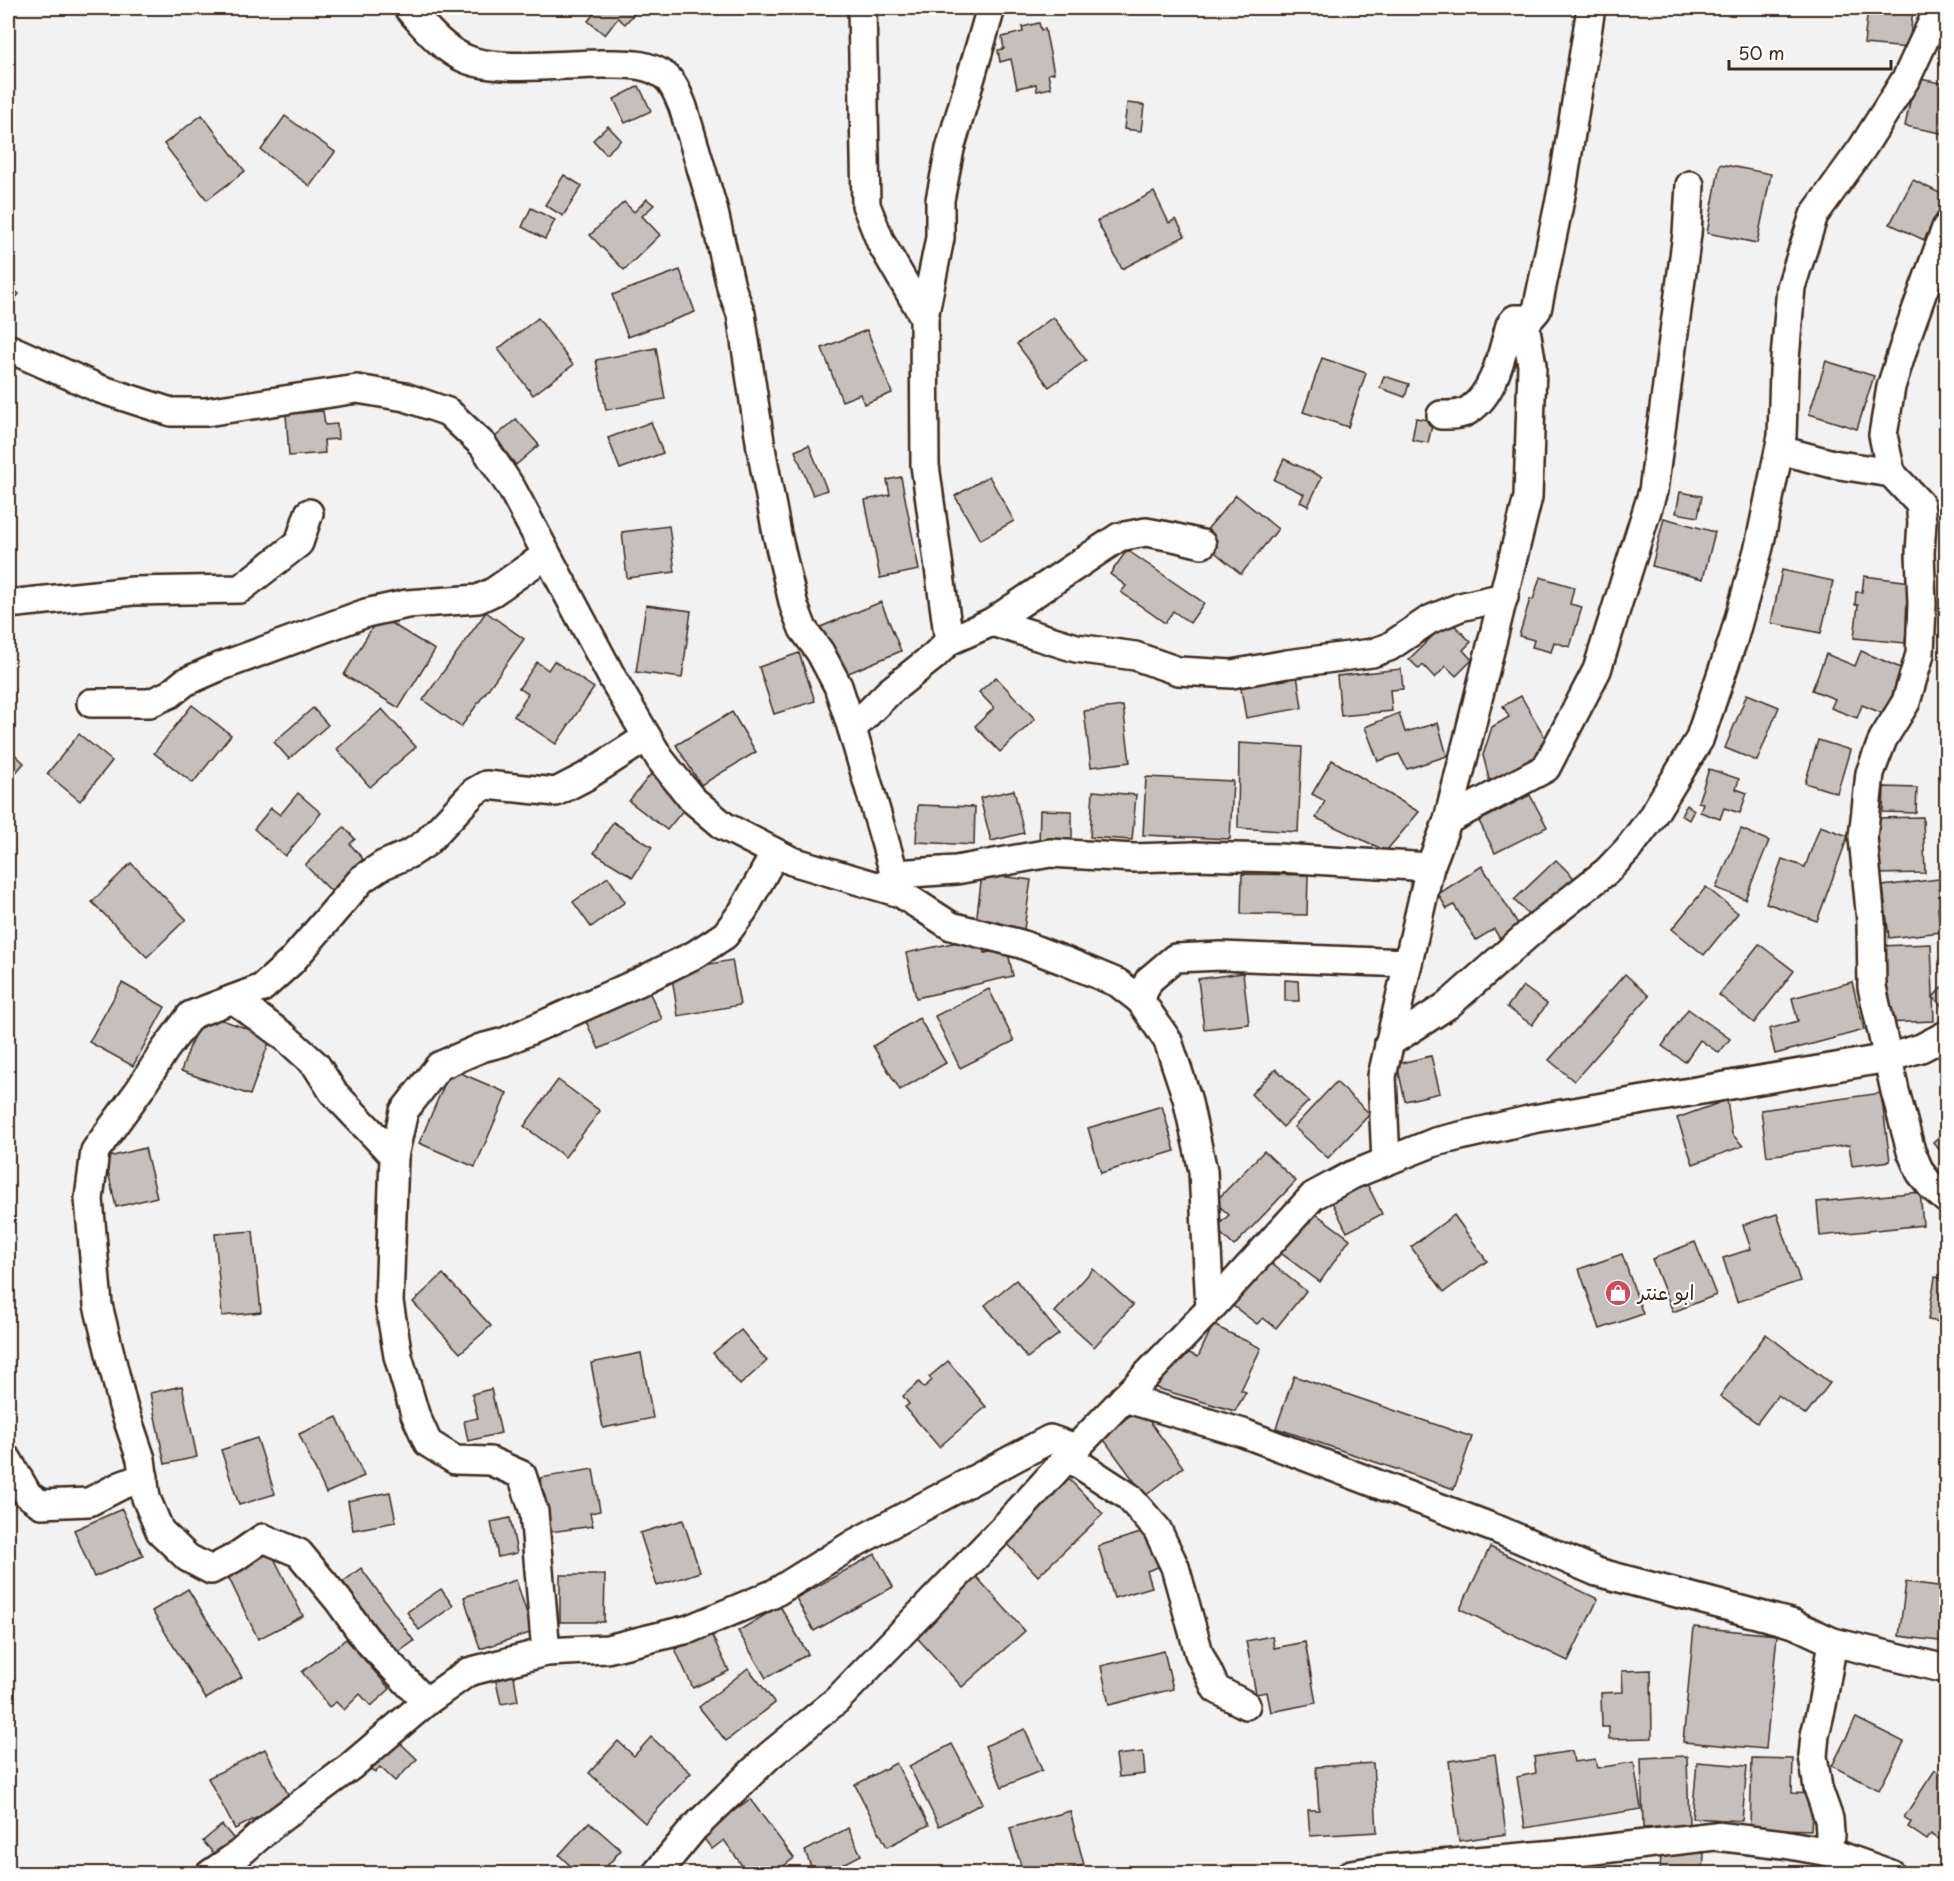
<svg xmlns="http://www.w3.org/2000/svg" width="1954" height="1881" font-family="'Playpen Sans','Playpen Sans Arabic',sans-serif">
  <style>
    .building { fill: #c6c0bd; stroke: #3b2a1e; stroke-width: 1.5 }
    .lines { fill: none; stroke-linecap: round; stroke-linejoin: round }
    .minor-casing { stroke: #3b2a1e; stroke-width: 32 }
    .minor { stroke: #fff; stroke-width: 27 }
    .labels { text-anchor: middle; stroke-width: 4.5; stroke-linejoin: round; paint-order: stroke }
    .poi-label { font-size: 20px; fill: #3b2a1e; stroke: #fff; text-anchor: start }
  </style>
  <rect width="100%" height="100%" fill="#f3f2f2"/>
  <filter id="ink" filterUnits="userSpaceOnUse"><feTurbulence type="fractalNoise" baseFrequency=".0167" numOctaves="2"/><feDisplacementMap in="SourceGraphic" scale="12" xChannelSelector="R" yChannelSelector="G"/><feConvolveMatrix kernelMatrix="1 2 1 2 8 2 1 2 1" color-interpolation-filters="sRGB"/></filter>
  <g filter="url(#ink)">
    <g class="building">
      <polygon points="599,8 639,8 625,24 618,18 605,35 588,21"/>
      <polygon points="1868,8 1913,8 1909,48 1864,44"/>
      <polygon points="1039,23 1041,30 1045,29 1054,73 1048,74 1051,88 1037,91 1036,84 1017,88 1011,59 1000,62 998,50 1004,49 1002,37 1023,32 1022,27"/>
      <polygon points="1915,78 1946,84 1946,134 1905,126"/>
      <polygon points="639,86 651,111 625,123 614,99"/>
      <polygon points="1127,103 1144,105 1141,131 1124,129"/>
      <polygon points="202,115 245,171 207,200 164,144"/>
      <polygon points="285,116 335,152 310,186 261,150"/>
      <polygon points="608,126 621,140 606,154 593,140"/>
      <polygon points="1720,164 1771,174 1757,243 1707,233"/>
      <polygon points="564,175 582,186 563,216 545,205"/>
      <polygon points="1913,180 1946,196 1924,240 1890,224"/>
      <polygon points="1154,192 1169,223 1176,219 1185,236 1122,269 1097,221"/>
      <polygon points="647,199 654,205 642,216 660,235 624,270 590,235 624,202 634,212"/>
      <polygon points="531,208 555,220 545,239 522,227"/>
      <polygon points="680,270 695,312 628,337 612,295"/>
      <polygon points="8,284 19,294 8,307"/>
      <polygon points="1053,317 1086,360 1049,387 1017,344"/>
      <polygon points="538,318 573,365 533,395 498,349"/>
      <polygon points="867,330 892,393 864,404 860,394 842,401 822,348"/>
      <polygon points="656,348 665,399 606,410 596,360"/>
      <polygon points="1322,358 1366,373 1348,427 1303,412"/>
      <polygon points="1826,361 1874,376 1857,429 1809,414"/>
      <polygon points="1384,376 1409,384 1405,397 1380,388"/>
      <polygon points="323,411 325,425 337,424 338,439 324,440 325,453 289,456 286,414"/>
      <polygon points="1416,418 1433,421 1428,443 1412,440"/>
      <polygon points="516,419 539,445 516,465 494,438"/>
      <polygon points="651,422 663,453 620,469 608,438"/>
      <polygon points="809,445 827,490 813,495 795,451"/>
      <polygon points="1284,459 1322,477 1308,506 1300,502 1304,494 1274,480"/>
      <polygon points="989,476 1014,521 980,540 955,496"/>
      <polygon points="901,477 919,570 880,578 865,500 890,495 887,480"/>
      <polygon points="1680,492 1702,496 1698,517 1676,513"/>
      <polygon points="1236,495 1278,529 1241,574 1199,539"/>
      <polygon points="1664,518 1715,532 1703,579 1652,566"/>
      <polygon points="669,526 675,572 627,578 622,532"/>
      <polygon points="1127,550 1204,603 1190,623 1173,611 1165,623 1121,592 1126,586 1110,574"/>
      <polygon points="1782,570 1833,581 1821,633 1771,623"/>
      <polygon points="1864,576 1911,582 1905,643 1854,638 1858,605 1855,605 1856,592 1862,592"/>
      <polygon points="1540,577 1574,587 1570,604 1582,607 1570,647 1554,642 1551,652 1532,647 1534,640 1519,636 1530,599 1533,600"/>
      <polygon points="881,602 901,651 839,677 818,628"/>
      <polygon points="646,605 691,611 682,678 636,672"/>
      <polygon points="486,612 524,639 461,727 423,700"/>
      <polygon points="379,616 435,650 399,708 344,675"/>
      <polygon points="1449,620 1471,642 1463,650 1472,660 1456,676 1446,666 1435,678 1423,665 1419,669 1409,659"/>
      <polygon points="1861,651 1903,669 1884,714 1862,705 1857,718 1831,708 1835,699 1812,690 1826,654 1855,666"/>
      <polygon points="799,653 815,701 774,714 759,667"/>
      <polygon points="554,661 594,688 556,744 514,716 528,694 519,688 537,662 548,670"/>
      <polygon points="1296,668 1302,708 1246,718 1239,677"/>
      <polygon points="1401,669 1403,689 1390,690 1392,711 1341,716 1337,676"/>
      <polygon points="996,677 1035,719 1000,752 975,726 994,708 979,692"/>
      <polygon points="1747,694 1779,707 1757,761 1725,748"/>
      <polygon points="1521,696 1551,748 1490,783 1483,755 1492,727 1509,717 1503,706"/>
      <polygon points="192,705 231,735 193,783 154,753"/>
      <polygon points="1123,706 1130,762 1091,767 1084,711"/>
      <polygon points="313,708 328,725 289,759 274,742"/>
      <polygon points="382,709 416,747 370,787 337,749"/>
      <polygon points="732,712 756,752 701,785 676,745"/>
      <polygon points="1399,713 1405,732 1438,723 1447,756 1407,769 1399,754 1378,761 1365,727"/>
      <polygon points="79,734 112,761 80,801 47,774"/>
      <polygon points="1818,740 1850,750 1837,793 1805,783"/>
      <polygon points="1239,743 1302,747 1298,832 1238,828"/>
      <polygon points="8,748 24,763 8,782"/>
      <polygon points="1332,760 1419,812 1386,851 1316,818 1325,801 1312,794"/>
      <polygon points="1709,769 1739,779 1736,789 1747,793 1740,813 1724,808 1720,819 1700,812 1703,803 1698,802"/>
      <polygon points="651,774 689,803 667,830 629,801"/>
      <polygon points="1146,777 1233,781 1230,839 1143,835"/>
      <polygon points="1884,787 1917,788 1916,813 1883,812"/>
      <polygon points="1014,790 1024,833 991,841 980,798"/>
      <polygon points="1093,791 1136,795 1132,840 1090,837"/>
      <polygon points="298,793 321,813 285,856 254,829 271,808 280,815"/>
      <polygon points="1530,795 1547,827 1495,853 1479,821"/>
      <polygon points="918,805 975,807 974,845 916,842"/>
      <polygon points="1687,805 1694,810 1689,820 1681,815"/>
      <polygon points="1040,810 1072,811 1072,846 1039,846"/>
      <polygon points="1923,817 1925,873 1875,874 1874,818"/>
      <polygon points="613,822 652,847 633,877 594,853"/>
      <polygon points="1820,826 1848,836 1817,921 1766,903 1782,859 1805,867"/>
      <polygon points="344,827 355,839 350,844 363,859 331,891 305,865"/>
      <polygon points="1741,829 1769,841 1745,899 1716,888"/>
      <polygon points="1556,860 1576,880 1534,920 1514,900"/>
      <polygon points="131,863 186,919 147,957 92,902"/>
      <polygon points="1482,866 1520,927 1500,939 1494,929 1476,940 1454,905 1447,909 1438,894"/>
      <polygon points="982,874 1031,880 1024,929 976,923"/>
      <polygon points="1242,874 1308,875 1307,915 1241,914"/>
      <polygon points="608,877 625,902 591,927 573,902"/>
      <polygon points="1946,878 1946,907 1938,908 1941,932 1889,938 1883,886"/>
      <polygon points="1706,887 1738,913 1704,955 1672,929"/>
      <polygon points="981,937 985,953 1007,948 1013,976 916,998 906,953"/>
      <polygon points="1759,944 1794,971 1754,1023 1719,995"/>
      <polygon points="1931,944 1934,1021 1884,1023 1880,946"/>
      <polygon points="732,960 740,1005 678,1016 671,971"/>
      <polygon points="1243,973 1249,1024 1204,1029 1198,979"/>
      <polygon points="1625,974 1649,996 1574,1081 1549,1060"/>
      <polygon points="1285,980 1298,981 1299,1001 1285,1001"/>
      <polygon points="1852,982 1864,1030 1775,1054 1769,1029 1798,1021 1792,998"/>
      <polygon points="122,983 165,1007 133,1066 89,1042"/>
      <polygon points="645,983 662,1019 599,1049 582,1013"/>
      <polygon points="1946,983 1946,1010 1933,997"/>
      <polygon points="1523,986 1547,1004 1532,1025 1507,1007"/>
      <polygon points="989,989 1014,1041 960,1068 935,1016"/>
      <polygon points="1688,1009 1730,1039 1719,1053 1700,1040 1685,1062 1662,1046"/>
      <polygon points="202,1013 271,1037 250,1095 181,1071"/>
      <polygon points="919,1018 946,1063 900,1090 873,1046"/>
      <polygon points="1431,1056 1440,1093 1405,1101 1397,1064"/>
      <polygon points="451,1069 507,1093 475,1167 419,1143"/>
      <polygon points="1276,1069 1309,1101 1283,1127 1251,1094"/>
      <polygon points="558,1080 600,1111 565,1157 524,1126"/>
      <polygon points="1336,1082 1370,1114 1328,1158 1294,1127"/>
      <polygon points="1881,1093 1890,1161 1852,1166 1849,1145 1767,1156 1761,1110"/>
      <polygon points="1727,1100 1732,1134 1743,1146 1693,1164 1677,1118"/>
      <polygon points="1162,1106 1175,1151 1101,1173 1088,1128"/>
      <polygon points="1946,1130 1946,1158 1933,1142"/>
      <polygon points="145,1148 157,1197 116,1207 105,1158"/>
      <polygon points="1264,1151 1296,1181 1234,1246 1215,1228 1229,1215 1215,1202"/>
      <polygon points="1366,1182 1382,1214 1347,1232 1331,1200"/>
      <polygon points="1920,1192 1923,1225 1820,1236 1817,1202"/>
      <polygon points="1308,1208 1350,1239 1320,1282 1278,1251"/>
      <polygon points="1777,1214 1800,1281 1737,1302 1723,1258 1751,1249 1743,1225"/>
      <polygon points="1454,1215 1487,1261 1444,1292 1411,1247"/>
      <polygon points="253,1231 261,1312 222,1316 215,1234"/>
      <polygon points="1695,1242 1716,1295 1673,1312 1652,1259"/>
      <polygon points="1622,1254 1643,1314 1600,1329 1579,1269"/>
      <polygon points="1267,1260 1306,1291 1276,1328 1263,1318 1257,1324 1232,1305"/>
      <polygon points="1093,1269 1133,1305 1094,1347 1055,1312"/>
      <polygon points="443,1274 491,1326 460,1353 413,1302"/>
      <polygon points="1935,1277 1946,1279 1946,1323 1928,1320"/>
      <polygon points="1016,1280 1059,1334 1027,1358 985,1305"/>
      <polygon points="1213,1325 1261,1348 1241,1390 1246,1392 1235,1411 1156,1388 1176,1347 1198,1357"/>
      <polygon points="741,1330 767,1361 740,1385 713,1353"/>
      <polygon points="1766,1334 1830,1383 1806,1415 1778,1395 1757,1423 1720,1396"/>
      <polygon points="641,1353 653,1418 603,1428 591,1363"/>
      <polygon points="948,1361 986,1407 939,1447 905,1407 909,1404 903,1396 919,1382 924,1388 932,1380 929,1377"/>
      <polygon points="1294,1376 1472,1437 1454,1489 1276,1428"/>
      <polygon points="182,1386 197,1457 165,1464 150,1393"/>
      <polygon points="491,1389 501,1433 468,1441 464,1421 478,1418 472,1394"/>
      <polygon points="1140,1408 1183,1467 1145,1496 1102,1437"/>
      <polygon points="337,1417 364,1476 326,1493 299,1434"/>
      <polygon points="257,1438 275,1494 239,1505 221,1450"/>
      <polygon points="593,1469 600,1511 590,1513 593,1526 550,1532 540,1478"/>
      <polygon points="1068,1478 1103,1514 1038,1576 1004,1540"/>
      <polygon points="390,1492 396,1522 353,1530 348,1501"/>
      <polygon points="122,1509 143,1556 94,1577 74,1530"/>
      <polygon points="510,1518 517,1553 498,1557 491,1522"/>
      <polygon points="683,1520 700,1572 657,1586 640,1533"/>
      <polygon points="1147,1531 1158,1567 1147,1571 1152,1587 1114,1598 1098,1546"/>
      <polygon points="1490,1547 1598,1599 1568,1661 1460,1609"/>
      <polygon points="271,1552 303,1616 258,1639 227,1574"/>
      <polygon points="875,1554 893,1587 814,1631 796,1598"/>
      <polygon points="361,1568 414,1641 396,1654 343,1582"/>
      <polygon points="974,1574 1025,1631 962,1687 911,1631"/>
      <polygon points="560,1575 605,1575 604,1622 560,1622"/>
      <polygon points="516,1580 533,1632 480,1649 464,1597"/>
      <polygon points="1906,1582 1946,1587 1946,1642 1899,1636"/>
      <polygon points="188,1589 242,1677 206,1699 152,1611"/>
      <polygon points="441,1589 453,1606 419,1630 407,1612"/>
      <polygon points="780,1606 808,1654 766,1678 738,1631"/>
      <polygon points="1694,1627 1777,1635 1766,1749 1683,1742"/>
      <polygon points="711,1633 729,1671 693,1688 675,1649"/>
      <polygon points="1272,1636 1274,1648 1305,1642 1316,1703 1271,1712 1267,1692 1256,1694 1246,1641"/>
      <polygon points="346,1639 390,1689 371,1706 360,1694 344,1710 336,1702 329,1707 302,1672"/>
      <polygon points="1164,1651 1173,1689 1109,1705 1101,1666"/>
      <polygon points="748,1668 775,1703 726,1741 699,1707"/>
      <polygon points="513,1670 518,1701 501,1704 494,1673"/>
      <polygon points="1651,1670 1652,1738 1609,1739 1609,1727 1602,1727 1601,1693 1623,1692 1622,1671"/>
      <polygon points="1856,1718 1904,1742 1879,1790 1832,1766"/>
      <polygon points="1025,1729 1042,1770 1002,1787 985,1746"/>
      <polygon points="394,1737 417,1759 395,1781 380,1767 375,1773 367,1765"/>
      <polygon points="651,1737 691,1773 645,1823 589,1773 618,1741 634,1756"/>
      <polygon points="952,1744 983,1803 939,1826 909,1766"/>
      <polygon points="265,1749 291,1800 235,1829 208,1778"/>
      <polygon points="1572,1751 1574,1762 1595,1759 1597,1768 1634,1762 1641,1809 1525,1828 1517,1777 1536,1773 1534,1757"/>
      <polygon points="1143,1752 1145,1774 1119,1777 1116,1755"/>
      <polygon points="1495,1754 1506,1834 1459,1841 1449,1761"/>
      <polygon points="1687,1756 1689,1826 1643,1828 1641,1758"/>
      <polygon points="1752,1758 1793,1759 1792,1793 1813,1794 1811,1830 1750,1828"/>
      <polygon points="1697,1762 1747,1766 1742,1821 1692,1818"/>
      <polygon points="896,1763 929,1825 887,1847 855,1785"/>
      <polygon points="1373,1763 1377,1832 1310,1836 1308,1810 1319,1810 1316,1767"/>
      <polygon points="1935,1770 1946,1778 1946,1835 1942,1841 1931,1834 1927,1840 1908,1827 1911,1822 1904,1817"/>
      <polygon points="750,1799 794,1858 773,1874 748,1874 724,1840 712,1849 701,1835"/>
      <polygon points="1070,1811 1084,1865 1051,1874 1035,1874 1034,1869 1023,1873 1010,1828"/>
      <polygon points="589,1822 621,1850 600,1874 579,1874 559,1855"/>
      <polygon points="222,1825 239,1845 220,1861 203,1841"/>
      <polygon points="848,1828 861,1855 825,1874 814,1874 805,1851"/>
      <polygon points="1661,1851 1704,1853 1703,1874 1660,1874"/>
      <polygon points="1553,1863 1555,1874 1512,1874 1511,1871"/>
    </g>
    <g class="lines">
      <g class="minor-casing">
        <g id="minor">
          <path d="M408,8C425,27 442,49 466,59C499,73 570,63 608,64C629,64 647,63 665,76C674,83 679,97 683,107L713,208L731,287L741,314L761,448L777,534L794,606L803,629L820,652L838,686L852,729"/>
          <polyline points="862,8 866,205 881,243 924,317"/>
          <polyline points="1946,228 1909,330 1891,387 1883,435 1891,473 1920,504 1922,522 1920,553 1922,604 1920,654 1906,702 1883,739 1870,773 1863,837 1871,922 1872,987 1895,1091 1911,1151 1920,1172 1931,1186 1946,1199"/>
          <polyline points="1525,324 1537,310 1562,190 1591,8"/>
          <polyline points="8,348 100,389 171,412 206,412 357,389 405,397 448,412 483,445 512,489 613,679 660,759 692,799 724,826 792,861 900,893 951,926 1021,944 1065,961 1118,983 1140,1000 1168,1041 1187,1098 1203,1171 1210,1309"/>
          <polyline points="1780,450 1833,464 1891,473"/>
          <polyline points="8,604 133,591 240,589 299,543 309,513"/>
          <polyline points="992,622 1076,648 1135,656 1178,671 1232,674 1287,664 1372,653 1389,647 1429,620 1460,607 1504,597"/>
          <polyline points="949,641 992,622 1119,537 1146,532 1173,537 1202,544"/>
          <polyline points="91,703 150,703 170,694 185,682 219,667 366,613 407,604 478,599 493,592 546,555"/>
          <polyline points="1448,820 1546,768 1597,670 1653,491 1687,234 1690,185"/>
          <polyline points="895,874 956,870 1050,853 1134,858 1193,856 1279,858 1430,867"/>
          <polyline points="900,893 852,729 889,692 934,656 949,641 925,465 924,317 940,238 940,200 950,149 991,8"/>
          <polyline points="233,999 285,1037 316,1065 333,1092 394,1156"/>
          <polyline points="1140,1000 1149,980 1175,958 1221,956 1408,963"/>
          <polyline points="1389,1043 1448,1005 1541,923 1607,871 1628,849 1650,820 1699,740 1733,640 1759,547 1782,436 1784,371 1791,287 1814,215 1863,147 1907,77 1939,8"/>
          <path d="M1386,1161L1382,1076L1430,867L1448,820L1528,497L1532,365L1525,324L1521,319H1515L1510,325C1502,353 1495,393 1469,410C1460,416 1450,415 1441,415"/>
          <polyline points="1124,1398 1243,1433 1499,1530 1597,1572 1794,1624 1833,1642 1822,1705 1815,1735 1813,1756 1818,1788 1829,1819 1830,1833 1829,1852"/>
          <polyline points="1068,1457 1128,1496 1157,1529 1175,1567 1199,1653 1216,1689 1246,1705"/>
          <polyline points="8,1460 28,1495 41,1504 89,1502 120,1486 144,1477"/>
          <polyline points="1833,1642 1946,1669"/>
          <polyline points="546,1652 534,1512 522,1475 490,1461 455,1460 428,1443 415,1414 398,1356 389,1302 394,1156 404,1111 439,1066 481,1048 504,1042 639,982 696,954 725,935 743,911 775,853"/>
          <polyline points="426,1702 366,1639 338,1600 299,1553 263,1538 234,1558 211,1570 188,1558 160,1531 146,1498 141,1459 123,1406 98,1305 89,1199 95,1151 140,1089 164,1051 191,1015 262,988 291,962 362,879 383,865 411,853 426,843 474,792 486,785 556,792 585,777 647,737"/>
          <polyline points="210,1874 239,1854 276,1822 350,1767 426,1702 468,1672 546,1652 607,1649 689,1629 773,1594 855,1543 1050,1439 1076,1448"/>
          <polyline points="656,1874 694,1828 769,1756 837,1700 1007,1524 1076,1448 1210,1309 1313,1196 1352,1175 1435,1142 1533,1119 1888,1058 1921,1048 1946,1035"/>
          <polyline points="1351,1874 1383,1869 1568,1853 1715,1836 1784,1844 1829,1852 1891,1874"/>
        </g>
      </g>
      <use href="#minor" class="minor"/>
    </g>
  </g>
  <defs>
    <g id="shop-disc" transform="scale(1.35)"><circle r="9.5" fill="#d1495b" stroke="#fff"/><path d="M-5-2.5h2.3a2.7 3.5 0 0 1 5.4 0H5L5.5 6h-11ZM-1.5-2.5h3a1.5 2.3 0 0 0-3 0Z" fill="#fff"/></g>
  </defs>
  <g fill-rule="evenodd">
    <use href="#shop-disc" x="1618" y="1293"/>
  </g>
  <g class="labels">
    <g class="poi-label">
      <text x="1638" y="1300">ابو عنتر</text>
    </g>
  </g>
  <rect width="1954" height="1881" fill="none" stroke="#fff" stroke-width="30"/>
  <rect x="15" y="15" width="1924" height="1851" fill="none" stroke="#3b2a1e" stroke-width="2" filter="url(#ink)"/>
  <path d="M1729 60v9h162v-9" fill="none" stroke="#3b2a1e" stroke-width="3"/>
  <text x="1738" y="60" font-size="18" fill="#3b2a1e" stroke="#ffffff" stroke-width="4.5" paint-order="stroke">50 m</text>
</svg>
